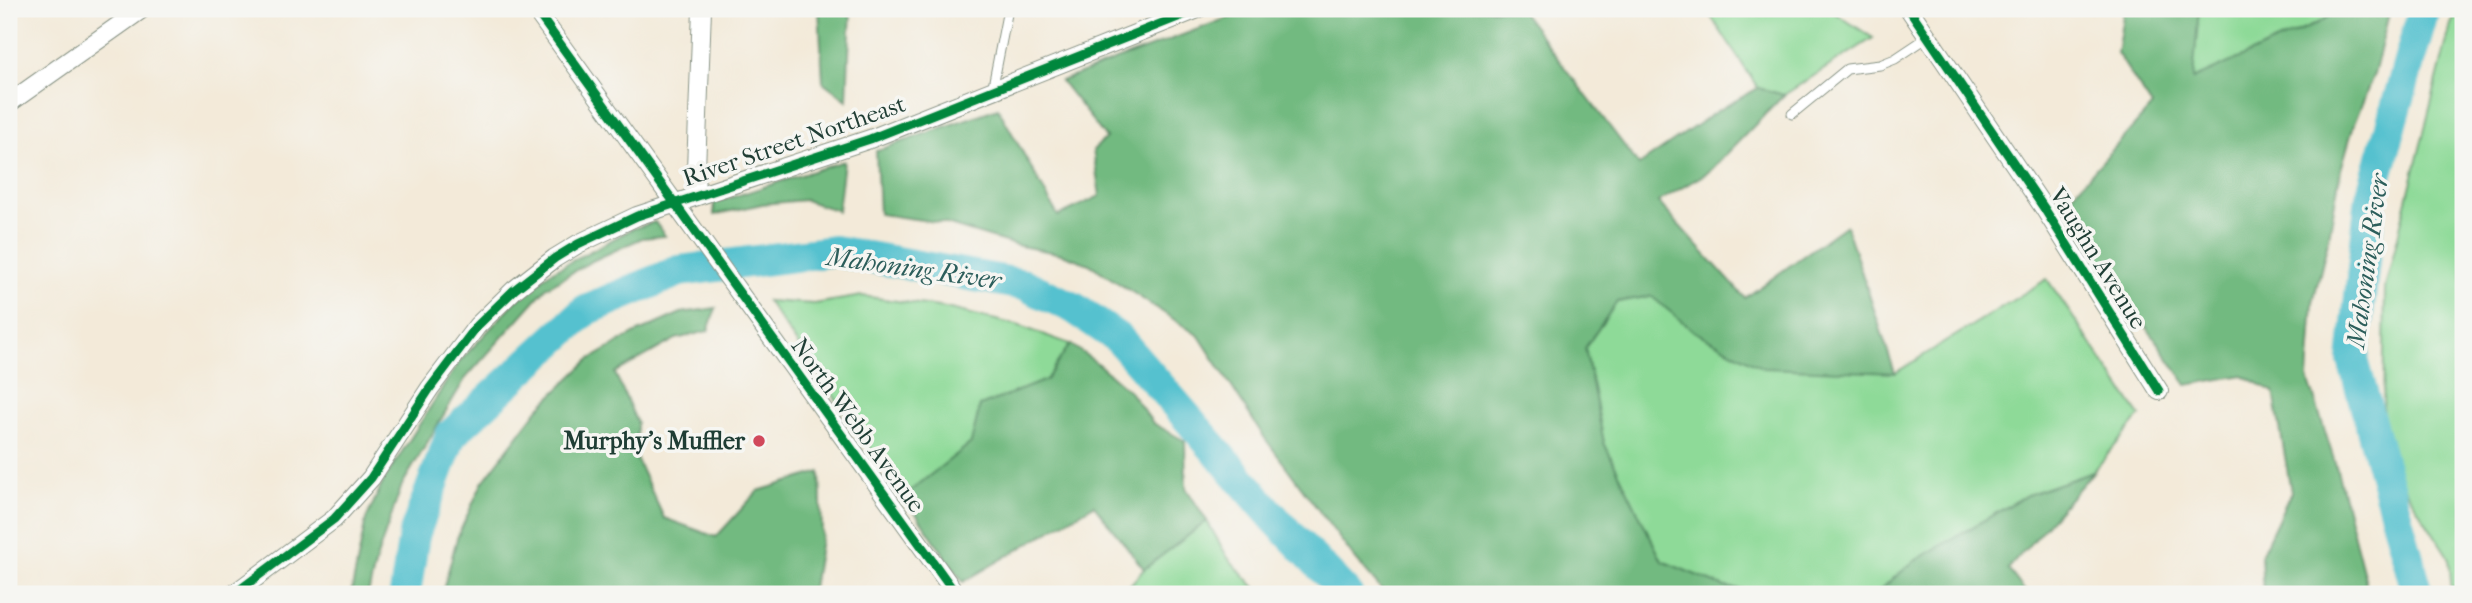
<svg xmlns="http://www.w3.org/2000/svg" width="2472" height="603" font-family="'IM FELL French Canon',serif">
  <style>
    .green { fill: #8eda98; stroke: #568c66; stroke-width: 2 }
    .forest { fill: #72ba80; stroke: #487c5a; stroke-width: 2 }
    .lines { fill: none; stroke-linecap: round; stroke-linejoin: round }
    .river { stroke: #55c1cf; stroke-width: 32 }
    .lane-casing { stroke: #899486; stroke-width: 11 }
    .street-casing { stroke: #899486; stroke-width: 20 }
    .lane { stroke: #fff; stroke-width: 9 }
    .street { stroke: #fff; stroke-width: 18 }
    .cycleway-casing { stroke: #f6f6f2; stroke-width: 13 }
    .cycleway { stroke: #00873e; stroke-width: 9 }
    .poi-dot { fill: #d1495b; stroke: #f6f6f2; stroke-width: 2.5 }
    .labels { text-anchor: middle; stroke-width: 7; stroke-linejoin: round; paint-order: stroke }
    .street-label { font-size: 24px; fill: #1f3d34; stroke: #f6f6f2 }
    .poi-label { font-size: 24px; font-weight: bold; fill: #1f3d34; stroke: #f6f6f2; text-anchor: end }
    .water-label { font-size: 26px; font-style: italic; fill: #2c5e5b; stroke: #f6f6f2 }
  </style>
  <rect width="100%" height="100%" fill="#f6f6f2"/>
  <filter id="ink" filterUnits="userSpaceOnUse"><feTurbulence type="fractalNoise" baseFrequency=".0143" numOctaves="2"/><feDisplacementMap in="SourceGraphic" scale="14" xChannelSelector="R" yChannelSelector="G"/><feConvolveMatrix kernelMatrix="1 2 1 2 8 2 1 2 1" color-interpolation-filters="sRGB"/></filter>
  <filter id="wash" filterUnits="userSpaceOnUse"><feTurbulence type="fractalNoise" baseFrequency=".00686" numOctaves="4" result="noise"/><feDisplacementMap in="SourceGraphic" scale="28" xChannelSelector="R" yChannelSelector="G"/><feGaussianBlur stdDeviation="1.57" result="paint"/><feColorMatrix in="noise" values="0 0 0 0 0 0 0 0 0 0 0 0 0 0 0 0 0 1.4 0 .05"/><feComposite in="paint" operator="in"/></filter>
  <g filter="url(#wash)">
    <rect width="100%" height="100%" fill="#f3ead9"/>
    <g class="green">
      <polygon points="1706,9 1829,9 1873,38 1784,95 1758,88"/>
      <polygon points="2199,9 2340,9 2318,23 2192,80"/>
      <polygon points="2459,9 2463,9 2463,594 2452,594 2449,558 2402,484 2383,415 2385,288 2451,24"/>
      <polygon points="2047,279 2140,416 2093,472 2027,495 1913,562 1875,594 1775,594 1725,587 1662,561 1604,443 1585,348 1617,302 1652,296 1695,332 1895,373"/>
      <polygon points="862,296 946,308 1017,325 1070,344 1046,380 980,406 971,443 904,496 767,301 814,304"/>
      <polygon points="1207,521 1228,558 1261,594 1122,594 1144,569"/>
    </g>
    <g class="forest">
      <polygon points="819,9 851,9 847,100 823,82"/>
      <polygon points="1251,9 1520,9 1639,165 1717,111 1758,88 1784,95 1710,171 1658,202 1745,298 1846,225 1895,373 1763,368 1695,332 1651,296 1617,302 1585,348 1604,443 1662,561 1725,587 1775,594 1385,594 1352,555 1264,437 1199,336 1089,264 1062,254 1015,245 943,223 879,214 876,151 998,108 1058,216 1100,196 1093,150 1106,138 1061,81"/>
      <polygon points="2124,9 2199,9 2193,79 2318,23 2340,9 2390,9 2375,71 2354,124 2340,173 2329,237 2313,302 2308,378 2336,466 2369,594 2263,594 2261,555 2291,492 2274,392 2243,375 2187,385 2062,206 2152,106 2117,53"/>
      <polygon points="844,161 838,211 805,200 762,204 714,215 714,203"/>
      <polygon points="655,222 665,236 642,238 590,262 546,288 465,379 402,485 377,557 368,594 351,594 366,519 384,480 459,362 515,302 549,273 632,229"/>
      <polygon points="716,308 708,331 676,339 615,373 637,423 636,458 664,518 716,537 758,491 820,472 822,533 812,594 442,594 457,538 482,483 539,408 589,360 634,334 681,313"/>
      <polygon points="1070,344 1097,363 1130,392 1153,423 1185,441 1186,488 1207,521 1144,569 1094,505 963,582 904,496 971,443 980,406 1046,380"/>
      <polygon points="2093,472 2008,569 2027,594 1875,594 1913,562 2027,495"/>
    </g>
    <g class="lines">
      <g class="river">
        <polyline points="405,594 414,535 451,435 586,310 679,271 834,251 1025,285 1074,308 1119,339 1276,520 1347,594"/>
        <polyline points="2418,594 2353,360 2371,197 2424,9"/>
      </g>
    </g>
  </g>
  <g filter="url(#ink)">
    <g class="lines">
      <g class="lane-casing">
        <g id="lane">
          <polyline points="992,91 1008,9"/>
          <polyline points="1792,114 1847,69 1880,65 1895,59 1928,37"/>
        </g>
      </g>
      <g class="street-casing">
        <g id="street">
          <polyline points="535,9 956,594"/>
          <polyline points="1909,9 2044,208 2159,391"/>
          <polyline points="9,103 142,9"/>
          <polyline points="695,196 702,9"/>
          <polyline points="234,594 334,519 371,478 430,388 477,326 514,290 555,258 578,244 637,216 870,139 1198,9"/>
        </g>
      </g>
      <use href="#lane" class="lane"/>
      <use href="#street" class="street"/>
      <g class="cycleway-casing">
        <g id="cycleway">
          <polyline points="535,9 956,594"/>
          <polyline points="1909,9 2044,208 2159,391"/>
          <polyline points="234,594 334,519 371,478 430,388 477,326 514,290 555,258 578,244 637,216 870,139 1198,9"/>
        </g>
      </g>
      <use href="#cycleway" class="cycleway"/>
    </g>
  </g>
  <circle class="poi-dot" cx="759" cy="441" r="7"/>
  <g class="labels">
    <g class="street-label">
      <text transform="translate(794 141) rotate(-19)" y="8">River Street Northeast</text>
      <text transform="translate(2098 258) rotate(58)" y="8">Vaughn Avenue</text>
      <text transform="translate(858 425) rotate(54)" y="8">North Webb Avenue</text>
    </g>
    <g class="poi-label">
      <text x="745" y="449">Murphy's Muffler</text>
    </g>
    <g class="water-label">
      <text transform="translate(2367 261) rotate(-82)" y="9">Mahoning River</text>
      <text transform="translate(914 268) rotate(8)" y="9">Mahoning River</text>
    </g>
  </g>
  <rect width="2472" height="603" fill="none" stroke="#f6f6f2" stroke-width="35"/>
</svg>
